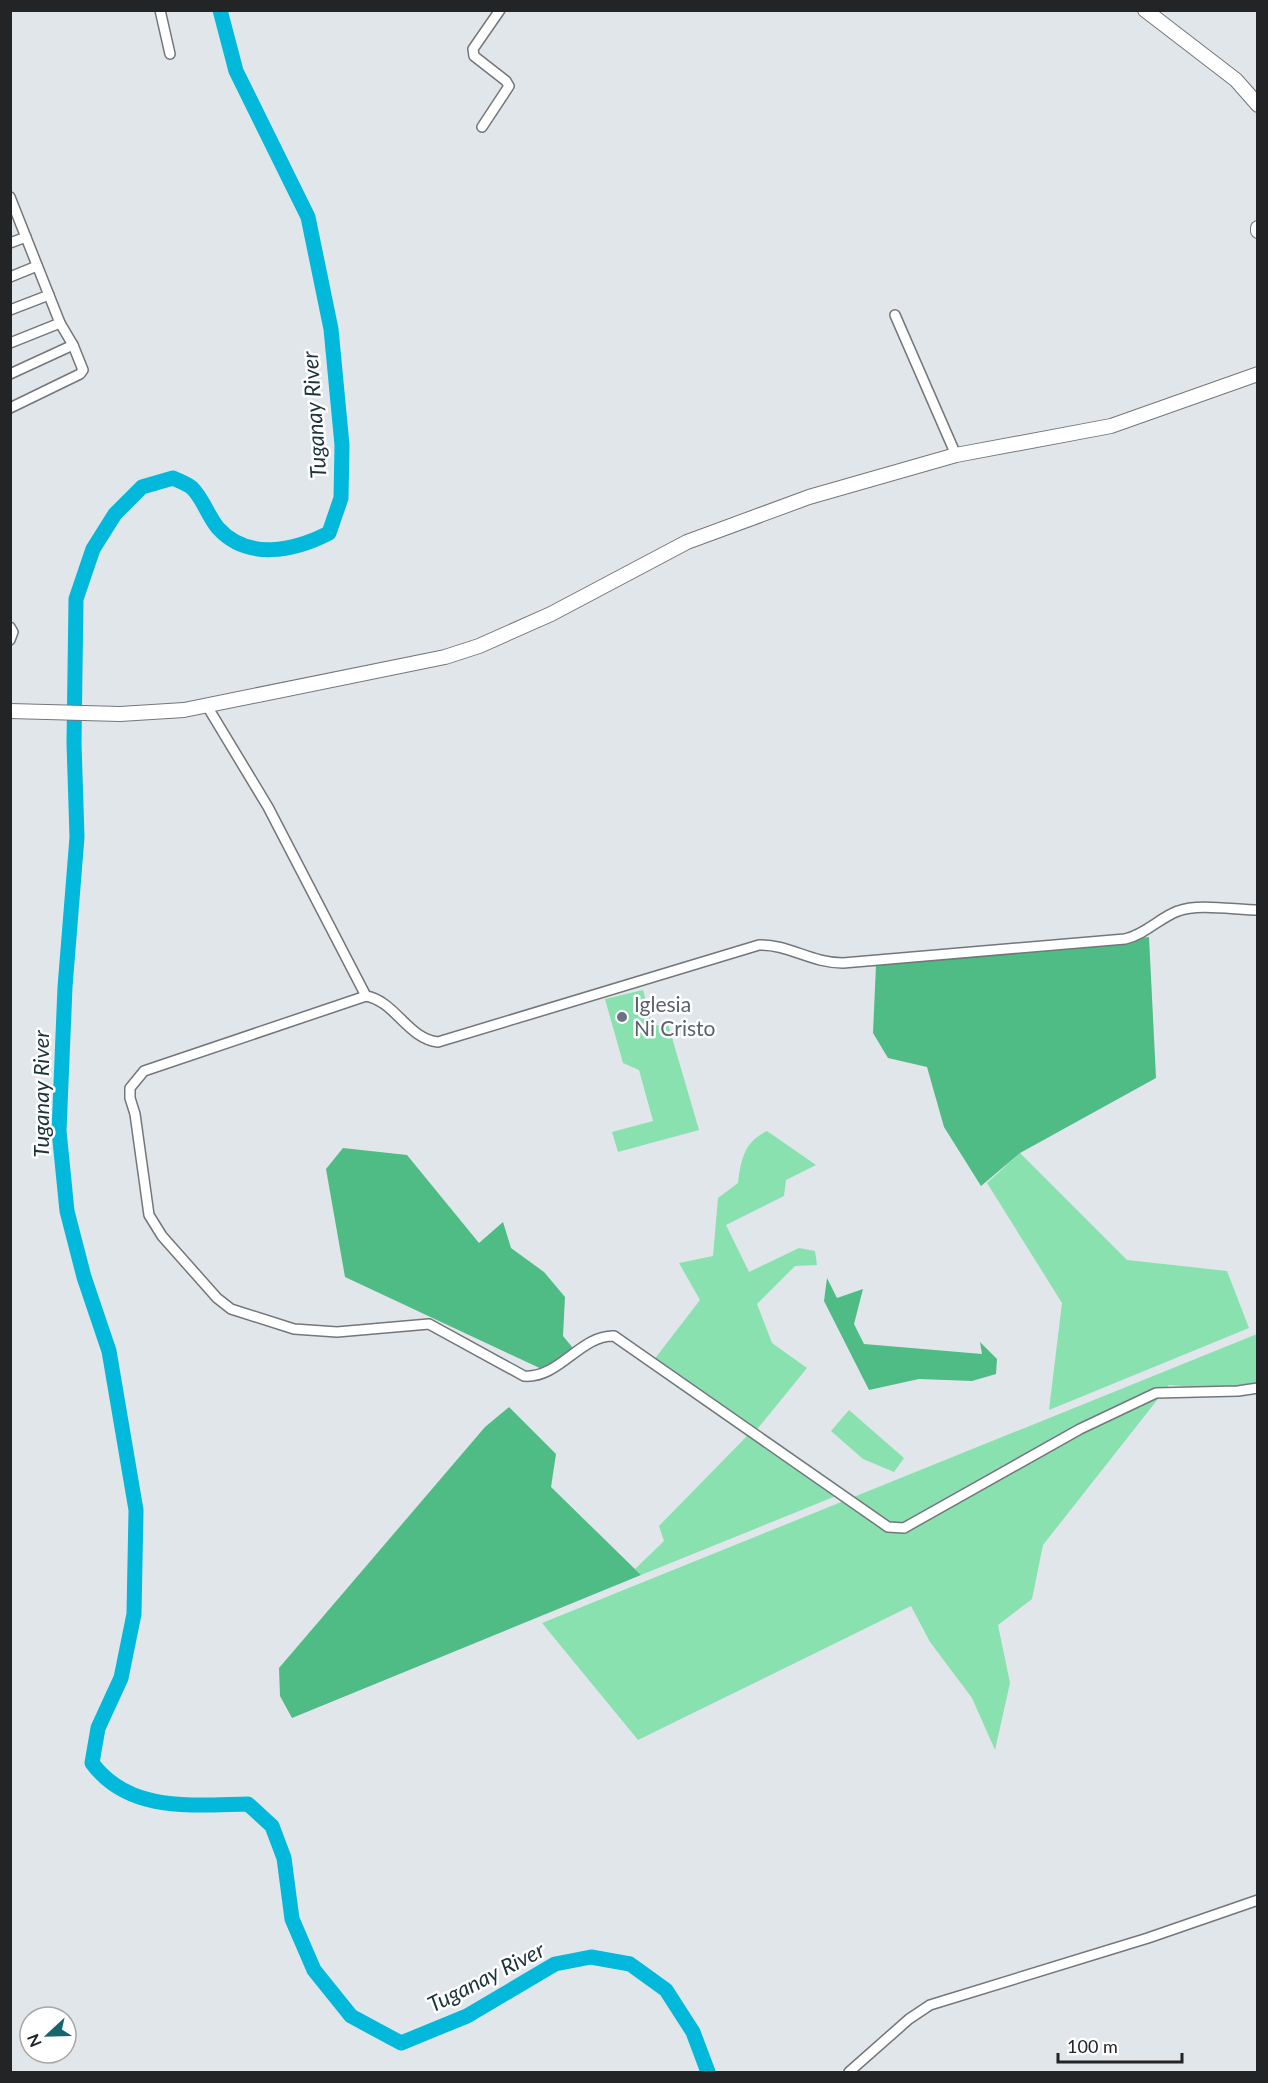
<svg xmlns="http://www.w3.org/2000/svg" width="1268" height="2083" font-family="Lato,sans-serif">
  <style>
    .green { fill: #8ae1b0 }
    .forest { fill: #4fbc85 }
    .lines { fill: none; stroke-linecap: round; stroke-linejoin: round }
    .river { stroke: #02b9db; stroke-width: 15 }
    .street-casing { stroke: #72777c; stroke-width: 12 }
    .secondary-casing { stroke: #72777c; stroke-width: 16 }
    .street { stroke: #fff; stroke-width: 9 }
    .secondary { stroke: #fff; stroke-width: 14 }
    .worship-dot { fill: #6b7280; stroke: #fff; stroke-width: 2 }
    .labels { text-anchor: middle; stroke-width: 5; stroke-linejoin: round; paint-order: stroke }
    .worship-label { font-size: 21px; fill: #5b616d; stroke: #fff; text-anchor: start }
    .water-label { font-size: 22px; font-style: italic; fill: #1b333a; stroke: #fff }
  </style>
  <rect width="100%" height="100%" fill="#e1e6eb"/>
  <g class="green">
    <polygon points="643,990 653,1026 668,1024 699,1130 618,1152 612,1132 653,1121 639,1070 623,1063 605,999"/>
    <path d="M767,1131L816,1165L786,1180L784,1196L726,1225L749,1272L799,1248L815,1251L817,1265L795,1266L757,1304L772,1343L807,1368L750,1438L836,1496L641,1575L635,1569L664,1541L659,1526L747,1436L653,1361L700,1300L679,1263L713,1256L718,1198L738,1183C741,1160 744,1142 767,1131Z"/>
    <polygon points="1020,1153 1127,1260 1227,1271 1249,1328 1049,1410 1062,1303 987,1183"/>
    <polygon points="1257,1334 1257,1392 1169,1385 1043,1545 1032,1599 998,1625 1010,1683 995,1750 972,1698 930,1642 911,1606 638,1740 542,1623"/>
    <polygon points="849,1410 904,1458 894,1472 863,1459 831,1431"/>
  </g>
  <g class="forest">
    <polygon points="1149,937 1156,1078 1020,1153 981,1186 944,1127 927,1067 888,1058 873,1033 876,965"/>
    <polygon points="343,1148 407,1155 479,1243 503,1222 511,1248 544,1272 565,1297 563,1336 573,1348 546,1371 345,1277 326,1169"/>
    <polygon points="827,1278 837,1298 863,1289 854,1324 864,1344 982,1354 980,1342 997,1359 996,1374 972,1381 919,1379 869,1390 824,1301"/>
    <polygon points="509,1407 556,1454 551,1487 641,1575 292,1718 280,1696 279,1668 485,1427"/>
  </g>
  <g class="lines">
    <path class="river" d="M220,10L236,71L308,217L331,329L342,445L341,498L329,533C294,551 248,561 218,528C208,516 203,499 193,489C189,484 179,481 173,478L142,487L115,514L93,549L76,599L74,743L77,837L65,987L59,1131L67,1211L84,1277L109,1351L136,1510L134,1614L121,1678L98,1728L92,1763C129,1813 192,1805 248,1804L272,1826L284,1858L292,1919L314,1970L351,2016L401,2043L467,2016L555,1964L591,1957L630,1964L666,1990L693,2032L708,2072"/>
    <g class="street-casing">
      <g id="street">
        <polyline points="160,10 170,54"/>
        <polyline points="482,127 509,86 506,81 474,56 473,49 500,10"/>
        <polyline points="10,197 60,323 73,345 83,370 80,374 10,408"/>
        <polyline points="10,243 26,237"/>
        <polyline points="10,277 37,266"/>
        <polyline points="10,310 49,295"/>
        <polyline points="895,315 956,455"/>
        <polyline points="10,343 60,323"/>
        <polyline points="10,374 73,345"/>
        <polyline points="10,627 13,632 10,640"/>
        <polyline points="207,706 268,807 366,996"/>
        <path d="M1258,910C1236,910 1198,903 1178,911C1159,918 1146,934 1125,939L843,963C811,963 788,944 759,945L438,1042C408,1039 395,1001 366,996L144,1071L130,1088V1098L135,1114L149,1215L162,1236L217,1298L231,1309L294,1329L337,1332L429,1324L524,1376C559,1379 580,1335 614,1336L888,1527L904,1528L1080,1429L1156,1393L1238,1391L1258,1388"/>
        <polyline points="849,2072 909,2019 930,2005 1148,1938 1258,1900"/>
      </g>
    </g>
    <g class="secondary-casing">
      <g id="secondary">
        <polyline points="1145,10 1236,80 1258,105"/>
        <polyline points="1258,228 1258,231"/>
        <polyline points="10,711 120,714 184,710 445,657 479,646 551,614 687,542 809,497 956,455 1111,426 1258,374"/>
      </g>
    </g>
    <use href="#street" class="street"/>
    <use href="#secondary" class="secondary"/>
  </g>
  <circle class="worship-dot" cx="622" cy="1017" r="6"/>
  <g class="labels">
    <g class="worship-label">
      <text x="634" y="1012">Iglesia<tspan x="634" dy="24">Ni Cristo</tspan></text>
    </g>
    <g class="water-label">
      <text transform="translate(314 415) rotate(-94)" y="8">Tuganay River</text>
      <text transform="translate(41 1094) rotate(-90)" y="8">Tuganay River</text>
      <text transform="translate(486 1977) rotate(-27)" y="8">Tuganay River</text>
    </g>
  </g>
  <rect width="1268" height="2083" fill="none" stroke="#222426" stroke-width="24"/>
  <g transform="translate(48 2035) rotate(248)"><circle r="28" fill="#ffffff" stroke="#a7a7a8" stroke-width="1.5"/>
  <path d="M0-4.5L10 22L0 15L-10 22Z" fill="#18666d"/>
  <text y="-9" font-size="16" font-weight="bold" text-anchor="middle" fill="#222426">N</text>
  </g>
  <path d="M1058 2053v9h124v-9" fill="none" stroke="#222426" stroke-width="3"/>
  <text x="1067" y="2053" font-size="18" fill="#222426" stroke="#ffffff" stroke-width="4.5" paint-order="stroke">100 m</text>
</svg>
